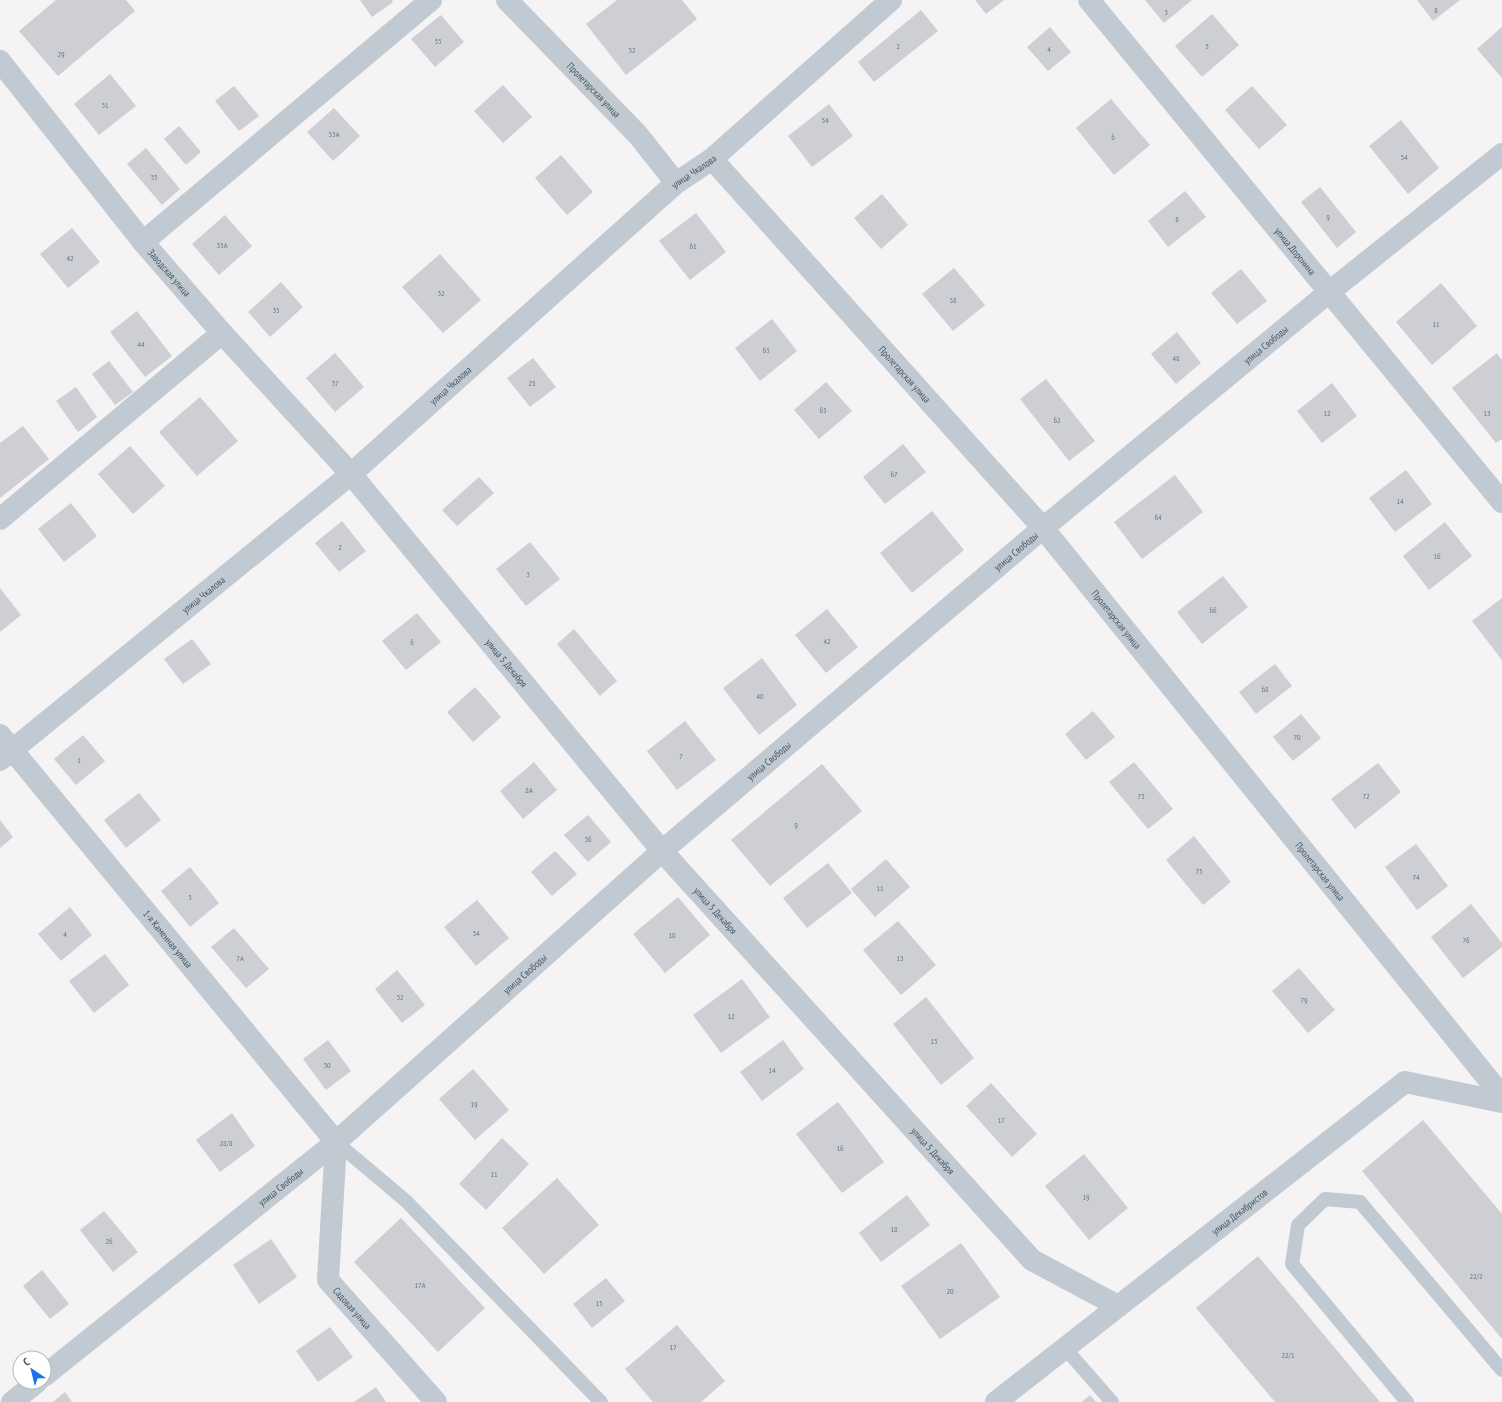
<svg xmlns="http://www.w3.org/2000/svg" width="1502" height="1402" font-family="'PT Sans Narrow',sans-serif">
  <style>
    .building { fill: #cdcfd5 }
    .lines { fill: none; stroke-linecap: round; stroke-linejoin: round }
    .lane { stroke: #c1cad2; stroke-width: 14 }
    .street { stroke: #c1cad2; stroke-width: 22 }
    .labels { text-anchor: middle; stroke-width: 3; stroke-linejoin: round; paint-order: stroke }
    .number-label { font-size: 8px; fill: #6b747e }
    .street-label { font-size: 10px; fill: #4a5661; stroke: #fff }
  </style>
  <rect width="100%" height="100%" fill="#f5f3f3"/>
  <g class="building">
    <polygon points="56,0 126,0 135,11 58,76 19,31"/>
    <polygon points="360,0 392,0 393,2 372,17"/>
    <polygon points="617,0 682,0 697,19 626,75 586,24"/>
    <polygon points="975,0 1004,0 986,14"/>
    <polygon points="1145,0 1192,0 1164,23"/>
    <polygon points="1417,0 1460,0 1433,21"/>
    <polygon points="921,10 938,31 874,82 858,62"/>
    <polygon points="1212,14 1239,45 1202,77 1175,46"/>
    <polygon points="441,15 464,42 435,67 411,39"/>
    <polygon points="1050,27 1071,52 1048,71 1027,47"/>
    <polygon points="1502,27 1502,78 1477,49"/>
    <polygon points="110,74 136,106 99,135 74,104"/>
    <polygon points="503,85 532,117 503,143 474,111"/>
    <polygon points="234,86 259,116 239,131 215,101"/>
    <polygon points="1252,86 1287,125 1259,149 1225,110"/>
    <polygon points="1111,99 1150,145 1114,175 1076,128"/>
    <polygon points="829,104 853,136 812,167 788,136"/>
    <polygon points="334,108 360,136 333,161 307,132"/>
    <polygon points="1401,120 1439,168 1408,194 1369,146"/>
    <polygon points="179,126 201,152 186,165 164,139"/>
    <polygon points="146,148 180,189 162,205 127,164"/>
    <polygon points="561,155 593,192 567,215 535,178"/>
    <polygon points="1320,187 1356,232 1337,248 1301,202"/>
    <polygon points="1185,191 1206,217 1168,247 1148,221"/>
    <polygon points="882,194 908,225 881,249 854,218"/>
    <polygon points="696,213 726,252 690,280 659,241"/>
    <polygon points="225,215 252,246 219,275 192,244"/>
    <polygon points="72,228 100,262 68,288 40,254"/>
    <polygon points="440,254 481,300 443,333 402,287"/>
    <polygon points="954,268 985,305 953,331 922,294"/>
    <polygon points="1241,269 1267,301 1237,324 1211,293"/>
    <polygon points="281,282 303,307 270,337 248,312"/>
    <polygon points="1441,283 1477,326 1432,365 1396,322"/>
    <polygon points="137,311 172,356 145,377 110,332"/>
    <polygon points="772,319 797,351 760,381 735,348"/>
    <polygon points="1177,332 1201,363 1176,384 1151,354"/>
    <polygon points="335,353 364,387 335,412 306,378"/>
    <polygon points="1497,353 1502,360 1502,439 1496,443 1452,388"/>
    <polygon points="533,358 556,387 530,407 507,378"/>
    <polygon points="109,361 133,392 115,405 92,374"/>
    <polygon points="1046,379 1095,441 1069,461 1020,399"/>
    <polygon points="826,382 852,411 819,439 794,410"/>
    <polygon points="1332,383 1357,416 1322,443 1297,411"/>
    <polygon points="76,387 97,417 78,432 56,401"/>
    <polygon points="200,397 238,441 197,476 159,432"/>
    <polygon points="23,426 49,459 0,498 0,443"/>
    <polygon points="903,444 926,472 885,504 863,477"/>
    <polygon points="130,446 165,486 133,514 98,474"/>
    <polygon points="1406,470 1432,504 1395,532 1369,498"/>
    <polygon points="1175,475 1203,512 1142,559 1114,522"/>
    <polygon points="479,477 494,493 457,526 442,510"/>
    <polygon points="71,503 97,536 64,562 38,529"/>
    <polygon points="932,511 964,550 912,593 880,553"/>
    <polygon points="342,521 366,551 339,572 315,543"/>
    <polygon points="1445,522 1472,556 1429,590 1403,556"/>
    <polygon points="530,542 560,579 526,606 496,569"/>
    <polygon points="1223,576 1248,607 1202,644 1177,612"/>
    <polygon points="0,588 21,615 0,632"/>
    <polygon points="1502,598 1502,660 1472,621"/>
    <polygon points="827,609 858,647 826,673 795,635"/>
    <polygon points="417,613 441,642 406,670 382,641"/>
    <polygon points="574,629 617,681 600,696 557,644"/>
    <polygon points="192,639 211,664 183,684 164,659"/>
    <polygon points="762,658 797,705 759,735 723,688"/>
    <polygon points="1275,664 1292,686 1256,714 1239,692"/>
    <polygon points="475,687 501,717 473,742 447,712"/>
    <polygon points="1093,711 1115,737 1086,760 1065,734"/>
    <polygon points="1301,714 1321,738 1293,761 1273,737"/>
    <polygon points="685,721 716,760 677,790 647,751"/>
    <polygon points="83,735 105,761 76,785 54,759"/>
    <polygon points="534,762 557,790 523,819 500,791"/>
    <polygon points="1134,762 1173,809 1148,829 1109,782"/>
    <polygon points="1378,763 1401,792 1355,829 1331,799"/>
    <polygon points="822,764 862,811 770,886 731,840"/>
    <polygon points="139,793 161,820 126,848 104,820"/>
    <polygon points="588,815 611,842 588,862 564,835"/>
    <polygon points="0,820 13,837 0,848"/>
    <polygon points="1194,836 1231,882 1203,905 1166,860"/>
    <polygon points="1416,844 1448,886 1417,910 1385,867"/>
    <polygon points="555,851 577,874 552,896 531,872"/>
    <polygon points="886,859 910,887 875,917 851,889"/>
    <polygon points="828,863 852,893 807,928 783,898"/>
    <polygon points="190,867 219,903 190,927 161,891"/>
    <polygon points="678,897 710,935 665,973 633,934"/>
    <polygon points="477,900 509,938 476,966 444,927"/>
    <polygon points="1471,904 1502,943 1502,947 1463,978 1431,937"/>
    <polygon points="70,907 92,935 61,961 38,934"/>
    <polygon points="898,921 936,965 901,995 863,950"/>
    <polygon points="234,928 269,969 246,988 211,947"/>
    <polygon points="105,954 129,985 94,1013 69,981"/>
    <polygon points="1299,968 1335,1010 1308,1033 1272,991"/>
    <polygon points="397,970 425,1005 402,1023 375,989"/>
    <polygon points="742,979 770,1017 721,1053 693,1015"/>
    <polygon points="926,997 974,1058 941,1085 893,1024"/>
    <polygon points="328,1040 351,1071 326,1090 303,1059"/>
    <polygon points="783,1040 804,1069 762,1101 740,1072"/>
    <polygon points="473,1069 509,1110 475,1140 439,1099"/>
    <polygon points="991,1083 1037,1134 1012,1157 966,1106"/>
    <polygon points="838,1102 884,1162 842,1193 796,1134"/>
    <polygon points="232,1113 255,1146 220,1172 196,1140"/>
    <polygon points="1423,1120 1502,1214 1502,1339 1362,1171"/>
    <polygon points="502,1138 529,1164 486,1210 459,1184"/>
    <polygon points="1084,1154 1128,1208 1089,1240 1045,1186"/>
    <polygon points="557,1178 599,1225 544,1274 502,1228"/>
    <polygon points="907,1195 930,1225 881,1262 859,1233"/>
    <polygon points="104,1211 138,1252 113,1272 80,1230"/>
    <polygon points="401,1218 485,1308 438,1352 354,1262"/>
    <polygon points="271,1239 297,1277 259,1304 233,1265"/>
    <polygon points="961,1243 1000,1297 940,1339 901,1286"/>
    <polygon points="1258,1256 1380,1402 1275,1402 1196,1308"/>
    <polygon points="42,1270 69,1304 50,1319 23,1286"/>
    <polygon points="606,1278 625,1301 592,1328 573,1304"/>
    <polygon points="677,1325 725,1381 701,1402 653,1402 625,1369"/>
    <polygon points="330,1327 353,1357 318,1382 296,1351"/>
    <polygon points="376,1387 386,1402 354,1402"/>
    <polygon points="65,1392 72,1402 53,1402"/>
    <polygon points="1090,1395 1096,1402 1082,1402"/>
  </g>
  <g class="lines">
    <g class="lane">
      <polyline points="336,1142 406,1201 601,1402"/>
      <polyline points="1064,1347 1112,1402"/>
      <polyline points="1407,1402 1292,1264 1298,1225 1325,1199 1360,1202 1502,1370"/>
    </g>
    <g class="street">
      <path id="s1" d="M507,0L638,135L676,183"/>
      <path id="s2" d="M1089,0L1502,502"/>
      <path id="s3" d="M0,61L143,242L222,333L351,474L662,851L1032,1260L1118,1306"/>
      <path id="s4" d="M712,159L1043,528L1502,1096"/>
      <polyline points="143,242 431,0"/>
      <polyline points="0,519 222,333"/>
      <path id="s5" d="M0,735L336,1142L328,1280L436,1402"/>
      <path id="s6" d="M0,760L351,474L676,183L712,159L891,0"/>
      <path id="s7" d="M44,1376L336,1142L662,851L1043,528L1328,293L1502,154"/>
      <polyline points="12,1402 37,1382"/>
      <path id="s8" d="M996,1402L1405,1082L1502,1102"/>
    </g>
  </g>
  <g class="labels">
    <g class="number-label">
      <text x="1436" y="13">8</text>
      <text x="1166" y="15">3</text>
      <text x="438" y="44">55</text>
      <text x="898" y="49">2</text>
      <text x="1207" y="49">5</text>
      <text x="1049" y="52">4</text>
      <text x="632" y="53">52</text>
      <text x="61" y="57">29</text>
      <text x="105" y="108">31</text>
      <text x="825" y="123">54</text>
      <text x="334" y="137">53А</text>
      <text x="1113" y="140">6</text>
      <text x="1404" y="160">54</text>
      <text x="154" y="180">33</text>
      <text x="1328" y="220">9</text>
      <text x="1177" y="222">8</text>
      <text x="222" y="248">33А</text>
      <text x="693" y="249">61</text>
      <text x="70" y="261">42</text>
      <text x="441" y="296">32</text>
      <text x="953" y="303">58</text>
      <text x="276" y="313">35</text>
      <text x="1436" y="327">11</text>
      <text x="141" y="347">44</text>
      <text x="766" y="353">63</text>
      <text x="1176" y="361">48</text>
      <text x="335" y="386">37</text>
      <text x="532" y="386">25</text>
      <text x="823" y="413">65</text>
      <text x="1327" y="416">12</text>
      <text x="1487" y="416">13</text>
      <text x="1057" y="423">62</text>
      <text x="894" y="477">67</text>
      <text x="1400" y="504">14</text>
      <text x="1158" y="520">64</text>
      <text x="340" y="550">2</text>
      <text x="1437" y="559">16</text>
      <text x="528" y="577">3</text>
      <text x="1213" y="613">66</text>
      <text x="827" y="644">42</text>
      <text x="412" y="645">6</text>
      <text x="1265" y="692">68</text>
      <text x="760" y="699">40</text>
      <text x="1297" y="740">70</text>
      <text x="681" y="759">7</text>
      <text x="79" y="763">1</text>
      <text x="529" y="793">8А</text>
      <text x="1141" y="799">73</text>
      <text x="1366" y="799">72</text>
      <text x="796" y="828">9</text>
      <text x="588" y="842">36</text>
      <text x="1199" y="874">75</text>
      <text x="1416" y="880">74</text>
      <text x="880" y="891">11</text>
      <text x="190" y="900">5</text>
      <text x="476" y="936">34</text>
      <text x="65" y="937">4</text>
      <text x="672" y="938">10</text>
      <text x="1466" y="943">76</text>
      <text x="240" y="961">7А</text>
      <text x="900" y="961">13</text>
      <text x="400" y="1000">32</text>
      <text x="1304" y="1003">79</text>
      <text x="731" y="1019">12</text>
      <text x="934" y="1044">15</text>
      <text x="327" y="1068">30</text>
      <text x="772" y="1073">14</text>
      <text x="474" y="1107">19</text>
      <text x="1001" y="1123">17</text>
      <text x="226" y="1146">28/8</text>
      <text x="840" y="1151">16</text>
      <text x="494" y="1177">11</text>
      <text x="1086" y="1200">19</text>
      <text x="894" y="1232">18</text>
      <text x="109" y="1244">26</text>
      <text x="1476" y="1279">22/2</text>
      <text x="420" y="1288">17А</text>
      <text x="950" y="1294">20</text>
      <text x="599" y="1306">15</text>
      <text x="673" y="1350">17</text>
      <text x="1288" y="1358">22/1</text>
    </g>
    <g class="street-label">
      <text dy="4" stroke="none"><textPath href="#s1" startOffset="125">Пролетарская улица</textPath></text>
      <text dy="4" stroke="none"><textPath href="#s6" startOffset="910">улица Чкалова</textPath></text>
      <text dy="4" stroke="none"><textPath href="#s2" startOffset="325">улица Доронина</textPath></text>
      <text dy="4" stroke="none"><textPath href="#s3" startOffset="271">Заводская улица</textPath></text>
      <text dy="4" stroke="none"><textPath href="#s7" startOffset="1599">улица Свободы</textPath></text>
      <text dy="4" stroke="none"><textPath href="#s4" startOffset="289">Пролетарская улица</textPath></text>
      <text dy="4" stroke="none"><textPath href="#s6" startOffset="586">улица Чкалова</textPath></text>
      <text dy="4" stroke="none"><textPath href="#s7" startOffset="1275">улица Свободы</textPath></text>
      <text dy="4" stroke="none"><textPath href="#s6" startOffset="262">улица Чкалова</textPath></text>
      <text dy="4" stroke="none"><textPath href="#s4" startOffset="613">Пролетарская улица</textPath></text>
      <text dy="4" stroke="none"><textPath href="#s3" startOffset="787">улица 5 Декабря</textPath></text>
      <text dy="4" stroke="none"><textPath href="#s7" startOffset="951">улица Свободы</textPath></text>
      <text dy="4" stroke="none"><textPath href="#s4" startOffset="937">Пролетарская улица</textPath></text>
      <text dy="4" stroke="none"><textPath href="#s3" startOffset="1111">улица 5 Декабря</textPath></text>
      <text dy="4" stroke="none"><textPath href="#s5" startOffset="264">1-я Каменная улица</textPath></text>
      <text dy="4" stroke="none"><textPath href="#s7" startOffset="627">улица Свободы</textPath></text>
      <text dy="4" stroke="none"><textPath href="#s3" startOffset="1435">улица 5 Декабря</textPath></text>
      <text dy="4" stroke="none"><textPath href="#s7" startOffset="303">улица Свободы</textPath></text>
      <text dy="4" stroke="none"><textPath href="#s8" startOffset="309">улица Декабристов</textPath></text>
      <text dy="4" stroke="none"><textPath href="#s5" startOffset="703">Садовая улица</textPath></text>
    </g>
  </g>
  <g transform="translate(32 1370) rotate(325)"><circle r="19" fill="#ffffff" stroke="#b7bbc0"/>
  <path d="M0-3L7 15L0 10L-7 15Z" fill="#1a73e8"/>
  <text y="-6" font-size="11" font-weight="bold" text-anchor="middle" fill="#4a5661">С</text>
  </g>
</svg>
